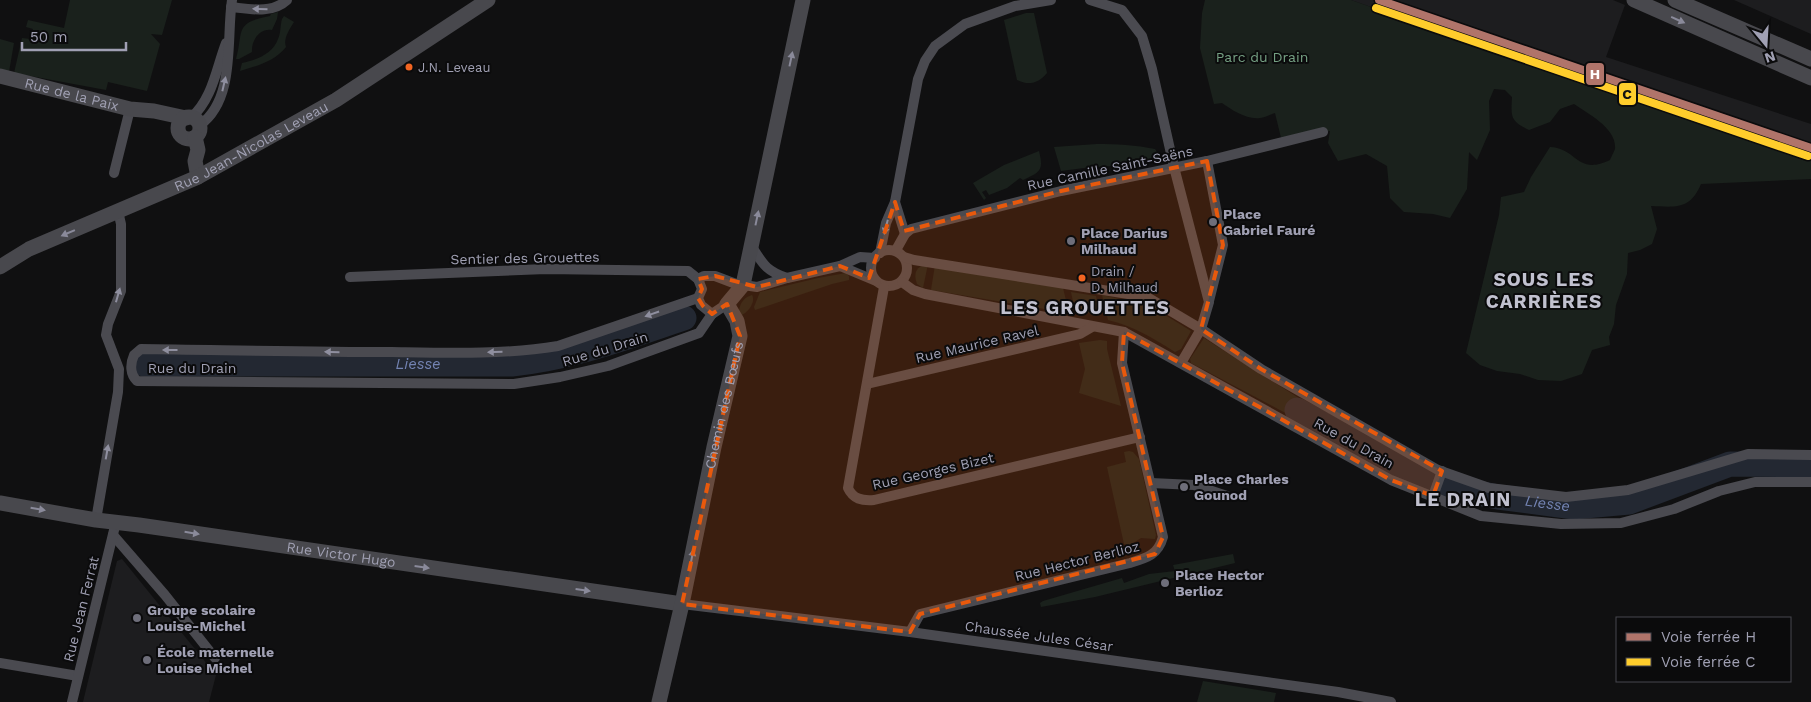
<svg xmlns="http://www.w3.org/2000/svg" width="1811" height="702" font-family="'Work Sans',sans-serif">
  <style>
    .built { fill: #1d1d1f }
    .green { fill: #1a211c }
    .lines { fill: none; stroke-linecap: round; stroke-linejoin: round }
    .river { stroke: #232832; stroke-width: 25 }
    .street { stroke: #4a4a50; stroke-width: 10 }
    .secondary { stroke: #48484d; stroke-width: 15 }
    .rail-1-casing { stroke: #0b0b0c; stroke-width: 11 }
    .rail-2-casing { stroke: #0b0b0c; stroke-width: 11 }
    .rail-1 { stroke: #b0746a; stroke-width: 8 }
    .rail-2 { stroke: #ffcd2c; stroke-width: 8 }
    .oneway { fill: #8f8f9f }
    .oneway2 { fill: #8a8a9a }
    .marked { fill: #e8590c; fill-opacity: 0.2; stroke: #e8590c; stroke-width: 4; stroke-dasharray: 10 6; stroke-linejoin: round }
    .bus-dot { fill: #f26522; stroke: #0b0b0c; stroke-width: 2 }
    .poi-dot { fill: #6e6e7a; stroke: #0b0b0c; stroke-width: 2 }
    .labels { text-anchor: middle; stroke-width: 4; stroke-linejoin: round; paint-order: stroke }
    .bus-label { font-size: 13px; fill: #a0a0b3; stroke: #0b0b0c; text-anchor: start }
    .park-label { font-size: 14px; fill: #75a083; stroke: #0b0b0c }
    .street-label { font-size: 14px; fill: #a0a0b3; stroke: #0b0b0c }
    .poi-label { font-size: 14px; font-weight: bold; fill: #a0a0b3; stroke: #0b0b0c; text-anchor: start }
    .water-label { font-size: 15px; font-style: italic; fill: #7383b2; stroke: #0b0b0c }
    .district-label { font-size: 19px; font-weight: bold; letter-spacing: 1px; fill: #c1c1cf; stroke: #0b0b0c }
    .line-badge { stroke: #0b0b0c; stroke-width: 2 }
    .badge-label { font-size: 14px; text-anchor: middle; font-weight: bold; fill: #fff }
    .pale-badge-label { font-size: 14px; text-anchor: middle; font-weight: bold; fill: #111 }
  </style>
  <rect width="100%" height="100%" fill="#101011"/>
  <g class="built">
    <polygon points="1351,0 1613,0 1625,5 1606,57 1811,124 1811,161"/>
    <polygon points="1734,0 1811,0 1811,34"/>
    <polygon points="122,559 216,675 209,702 83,702 117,561"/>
  </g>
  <g class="green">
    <polygon points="70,0 172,0 162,35 151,34 160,44 147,91 108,82 106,90 14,73 22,38 30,39 33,29 26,27 28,20 64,28"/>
    <path d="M1205,0H1351L1811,161V179L1701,184C1690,210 1676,207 1651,206L1657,229L1652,244L1640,250L1628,253L1627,274L1616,305L1614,324L1609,337L1610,345L1592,350L1582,374L1561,381L1538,380L1520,374L1497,371L1480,365L1466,353L1499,215L1501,197L1524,192L1531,177L1550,147C1577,148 1577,176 1610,160C1611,157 1614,152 1615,149C1617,128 1588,114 1574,104L1560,109L1550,122L1529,130C1510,121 1511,117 1512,97L1505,90L1494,89L1489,101L1490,130L1477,160L1469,152L1467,189L1450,218L1433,214L1404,212L1390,198L1387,166L1366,154L1338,161L1328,143L1330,131L1282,142L1275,113C1271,114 1265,118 1260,118C1247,120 1232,110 1222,103L1214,104L1200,48L1202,13Z"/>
    <path d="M278,12L277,19L272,30C260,28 251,40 252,52L239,59H236C244,31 233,23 270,16L271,14Z"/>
    <path d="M1026,13H1034L1047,73C1039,83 1029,86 1017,80L1004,20Z"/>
    <path d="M284,16L294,22C289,30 283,39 286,47C274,62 256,66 240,71L242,63C256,60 273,54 278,39C281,33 280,26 282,19Z"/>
    <polygon points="0,39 14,43 9,72 0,70"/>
    <path d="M1097,144C1116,144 1136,145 1155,149L1159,155L1152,163L1084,168L1061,171L1054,147Z"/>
    <path d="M1039,151C1044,171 1040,172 1023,180L1020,178L1007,188L989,195L986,190L982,192L986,198L984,200L973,183L1004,165Z"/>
    <path d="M928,264L923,288L917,284C913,273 916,266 928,264Z"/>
    <polygon points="935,265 1063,288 1069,313 931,290"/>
    <polygon points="846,273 849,276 849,280 832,284 755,310 754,307 760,292 818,278"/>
    <polygon points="1071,292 1096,296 1100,315 1075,311"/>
    <path d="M752,295C756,302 748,312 742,315L739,311C740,302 745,297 752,295Z"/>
    <path d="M1102,295L1141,304L1157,310L1191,331L1181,349L1175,352C1153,338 1133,326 1108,320Z"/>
    <polygon points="1204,338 1305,402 1295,418 1191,363 1190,359"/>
    <polygon points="1100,340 1107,341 1107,349 1121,406 1079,393 1085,369 1079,343"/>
    <polygon points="1129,451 1133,452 1139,459 1156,535 1155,539 1141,538 1130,545 1124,544 1107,467 1126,462 1124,452"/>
    <polygon points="1233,554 1235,563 1095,597 1041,607 1040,603 1043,601 1122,578 1124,583 1149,574 1175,571 1173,565"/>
    <polygon points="1203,681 1276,693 1274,702 1197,702"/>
  </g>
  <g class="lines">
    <g class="river">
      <path id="s1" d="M144,364H512C572,358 627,337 684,318"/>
      <path id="s2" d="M1297,410L1434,484L1498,497L1574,507L1629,502L1730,464L1811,465"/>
    </g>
    <g class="street">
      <polyline points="1090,0 1122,10 1142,36 1152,69 1174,167 1209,302 1201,329 1181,363"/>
      <path d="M231,7C250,9 272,14 287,0"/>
      <path d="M191,118C213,98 216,69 226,43"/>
      <path d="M200,125C236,99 226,39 232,0"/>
      <polyline points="1207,161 1223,245 1209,301"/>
      <polyline points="114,173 130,109"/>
      <polyline points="905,234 895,202 918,79 925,61 935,46 965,24 1015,6 1051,0"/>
      <path d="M752,247C763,264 766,271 787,278"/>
      <circle cx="889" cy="268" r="18"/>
      <polyline points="896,250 905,234 911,229 1061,191 1207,161 1323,132"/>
      <polyline points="880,253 886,223 895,202"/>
      <polyline points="904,257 914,260 1147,297 1201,329 1261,369 1438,470 1489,488 1566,497 1628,490 1748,454 1811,455"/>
      <polyline points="840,266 876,281"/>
      <polyline points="350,277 546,269 688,271 698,279"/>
      <polyline points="902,282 913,290 925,294 1124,332 1391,480 1481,516 1561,524 1621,523 1674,509 1719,491 1755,482 1811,482"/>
      <path d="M884,287L848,488C853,499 862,501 874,500L1140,437"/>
      <path d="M698,298L558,346C503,355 447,353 392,352C308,352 224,350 141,349L134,355C130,364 130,374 137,381L514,384L560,377L608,366L699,333L712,314"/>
      <polyline points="727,304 712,314 701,305 698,298 702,289 698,279 704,276 715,276 736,284 757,287 787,278 840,266 860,257 875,258"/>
      <polyline points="867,384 1080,334 1092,327"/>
      <polyline points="1151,483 1194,485 1227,496"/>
      <polyline points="1433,496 1442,471"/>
      <polyline points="96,520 118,392 119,369 106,335 108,324 121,291 121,224 118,211"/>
      <polyline points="113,535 165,595 215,658"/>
      <polyline points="682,604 910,632 1338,692 1391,702"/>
      <path d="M910,632L920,614L1130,563C1147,558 1158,555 1163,537L1122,363L1124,332"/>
      <polyline points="0,663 78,676"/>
      <polyline points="72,702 116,522"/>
    </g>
    <g class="secondary">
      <polyline points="1634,0 1811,78"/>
      <polyline points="1675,0 1811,59"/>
      <path id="s3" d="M0,76L130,109L154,111L186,118"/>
      <circle cx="189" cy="128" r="11"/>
      <polyline points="195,137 198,150 195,161 198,177"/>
      <path id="s4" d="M0,267L29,249L198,177L336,100L488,0"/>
      <path id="s5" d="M0,503L96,520L139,525L682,604"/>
      <path id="s6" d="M659,702L682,604L714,447L740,336L737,321L727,304L743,285L803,0"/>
    </g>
    <g class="rail-1-casing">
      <polyline id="rail-1" points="1379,0 1811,148"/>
    </g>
    <g class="rail-2-casing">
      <polyline id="rail-2" points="1376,8 1808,156"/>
    </g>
    <use href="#rail-1" class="rail-1"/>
    <use href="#rail-2" class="rail-2"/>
  </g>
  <defs><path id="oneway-solid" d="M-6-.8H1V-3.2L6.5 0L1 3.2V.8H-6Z" transform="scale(1.25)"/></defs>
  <g class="oneway">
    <use href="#oneway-solid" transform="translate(260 9) rotate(-179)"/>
    <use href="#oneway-solid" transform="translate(224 84) rotate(-77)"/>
    <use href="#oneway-solid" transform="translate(886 227) rotate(104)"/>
    <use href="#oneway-solid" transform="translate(118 295) rotate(-74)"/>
    <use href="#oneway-solid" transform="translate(652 314) rotate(161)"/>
    <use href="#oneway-solid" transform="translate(170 350) rotate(-180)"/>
    <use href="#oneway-solid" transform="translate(332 352) rotate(-179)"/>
    <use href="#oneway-solid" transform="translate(495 352) rotate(179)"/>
    <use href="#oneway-solid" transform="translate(107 452) rotate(-80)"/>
  </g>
  <g class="oneway2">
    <use href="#oneway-solid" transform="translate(1678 20) rotate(24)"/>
    <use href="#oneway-solid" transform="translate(791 59) rotate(-78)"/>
    <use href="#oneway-solid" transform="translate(757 218) rotate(-78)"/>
    <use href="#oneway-solid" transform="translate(68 233) rotate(157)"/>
    <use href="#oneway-solid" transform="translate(38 509) rotate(10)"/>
    <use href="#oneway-solid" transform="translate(192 533) rotate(9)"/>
    <use href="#oneway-solid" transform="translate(692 557) rotate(-79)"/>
    <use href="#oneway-solid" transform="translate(422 567) rotate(8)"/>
    <use href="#oneway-solid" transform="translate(583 590) rotate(8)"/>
  </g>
  <path class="marked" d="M1207,161L1223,245L1201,329L1261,369L1442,471L1433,496L1391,480L1124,332L1122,363L1163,537L1155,554L920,614L910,632L682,604L740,336L727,304L712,314L703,306L698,298L702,289L698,279L715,276L757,287L840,266L869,278L895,202L904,231L1061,191Z"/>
  <g class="bus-dot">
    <circle cx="409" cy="67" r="4.5"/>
    <circle cx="1082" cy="278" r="4.5"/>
  </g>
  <g class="poi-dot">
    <circle cx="1213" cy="222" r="5"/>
    <circle cx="1071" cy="241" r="5"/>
    <circle cx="1184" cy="487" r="5"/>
    <circle cx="1165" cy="583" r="5"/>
    <circle cx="137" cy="618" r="5"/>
    <circle cx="147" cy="660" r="5"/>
  </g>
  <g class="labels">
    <g class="bus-label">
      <text x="418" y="72">J.N. Leveau</text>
      <text x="1091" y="276">Drain /<tspan x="1091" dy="16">D. Milhaud</tspan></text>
    </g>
    <g class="park-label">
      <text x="1262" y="62">Parc du Drain</text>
    </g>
    <g class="street-label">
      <text dy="5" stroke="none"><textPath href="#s3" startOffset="74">Rue de la Paix</textPath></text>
      <text dy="5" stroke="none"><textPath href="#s4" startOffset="279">Rue Jean-Nicolas Leveau</textPath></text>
      <text transform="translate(1110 168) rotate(-12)" y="5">Rue Camille Saint-Saëns</text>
      <text transform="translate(525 258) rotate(-1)" y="5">Sentier des Grouettes</text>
      <text transform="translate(977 344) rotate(-13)" y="5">Rue Maurice Ravel</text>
      <text transform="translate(605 349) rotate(-17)" y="5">Rue du Drain</text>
      <text x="192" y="373">Rue du Drain</text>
      <text dy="5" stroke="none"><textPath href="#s6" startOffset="304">Chemin des Bœufs</textPath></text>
      <text transform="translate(1354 443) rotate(29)" y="5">Rue du Drain</text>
      <text transform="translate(933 471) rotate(-13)" y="5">Rue Georges Bizet</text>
      <text dy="5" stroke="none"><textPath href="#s5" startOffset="345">Rue Victor Hugo</textPath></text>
      <text transform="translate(1077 561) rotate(-14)" y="5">Rue Hector Berlioz</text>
      <text transform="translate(81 609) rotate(-76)" y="5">Rue Jean Ferrat</text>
      <text transform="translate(1039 636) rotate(8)" y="5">Chaussée Jules César</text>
    </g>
    <g class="poi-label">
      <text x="1223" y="219">Place<tspan x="1223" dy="16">Gabriel Fauré</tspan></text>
      <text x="1081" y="238">Place Darius<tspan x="1081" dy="16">Milhaud</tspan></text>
      <text x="1194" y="484">Place Charles<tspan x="1194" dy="16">Gounod</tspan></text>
      <text x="1175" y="580">Place Hector<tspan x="1175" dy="16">Berlioz</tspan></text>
      <text x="147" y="615">Groupe scolaire<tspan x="147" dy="16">Louise-Michel</tspan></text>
      <text x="157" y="657">École maternelle<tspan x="157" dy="16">Louise Michel</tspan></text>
    </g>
    <g class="water-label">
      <text dy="5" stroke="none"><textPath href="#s1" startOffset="274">Liesse</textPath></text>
      <text dy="5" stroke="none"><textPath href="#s2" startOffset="271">Liesse</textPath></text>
    </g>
    <g class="district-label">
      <text x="1544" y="286">SOUS LES<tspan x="1544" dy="22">CARRIÈRES</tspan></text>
      <text x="1085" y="314">LES GROUETTES</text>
      <text x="1463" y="506">LE DRAIN</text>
    </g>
  </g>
  <g class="line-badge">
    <rect x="1585" y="62" width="20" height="24" rx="5" fill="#b0746a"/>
    <rect x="1618" y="82" width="19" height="24" rx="5" fill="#ffcd2c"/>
  </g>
  <g class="badge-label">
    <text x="1595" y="79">H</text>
  </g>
  <g class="pale-badge-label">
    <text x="1627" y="99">C</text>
  </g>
  <rect x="1616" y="617" width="175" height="65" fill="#0b0b0c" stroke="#47474f"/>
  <rect x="1626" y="633" width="25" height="8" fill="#b0746a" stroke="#47474f"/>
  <text x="1661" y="642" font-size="15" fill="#a0a0b3">Voie ferrée H</text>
  <rect x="1626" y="658" width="25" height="8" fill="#ffcd2c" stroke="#47474f"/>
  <text x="1661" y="667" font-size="15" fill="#a0a0b3">Voie ferrée C</text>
  <g transform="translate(1766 45) rotate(162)" stroke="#0b0b0c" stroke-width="4" paint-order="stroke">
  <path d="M0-4L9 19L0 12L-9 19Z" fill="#a0a0b3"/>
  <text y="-8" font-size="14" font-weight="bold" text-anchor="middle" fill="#a0a0b3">N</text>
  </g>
  <path d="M22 42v8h104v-8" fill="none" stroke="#a0a0b3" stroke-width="2.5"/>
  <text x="30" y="42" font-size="15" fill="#a0a0b3" stroke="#0b0b0c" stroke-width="4" paint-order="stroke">50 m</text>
</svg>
